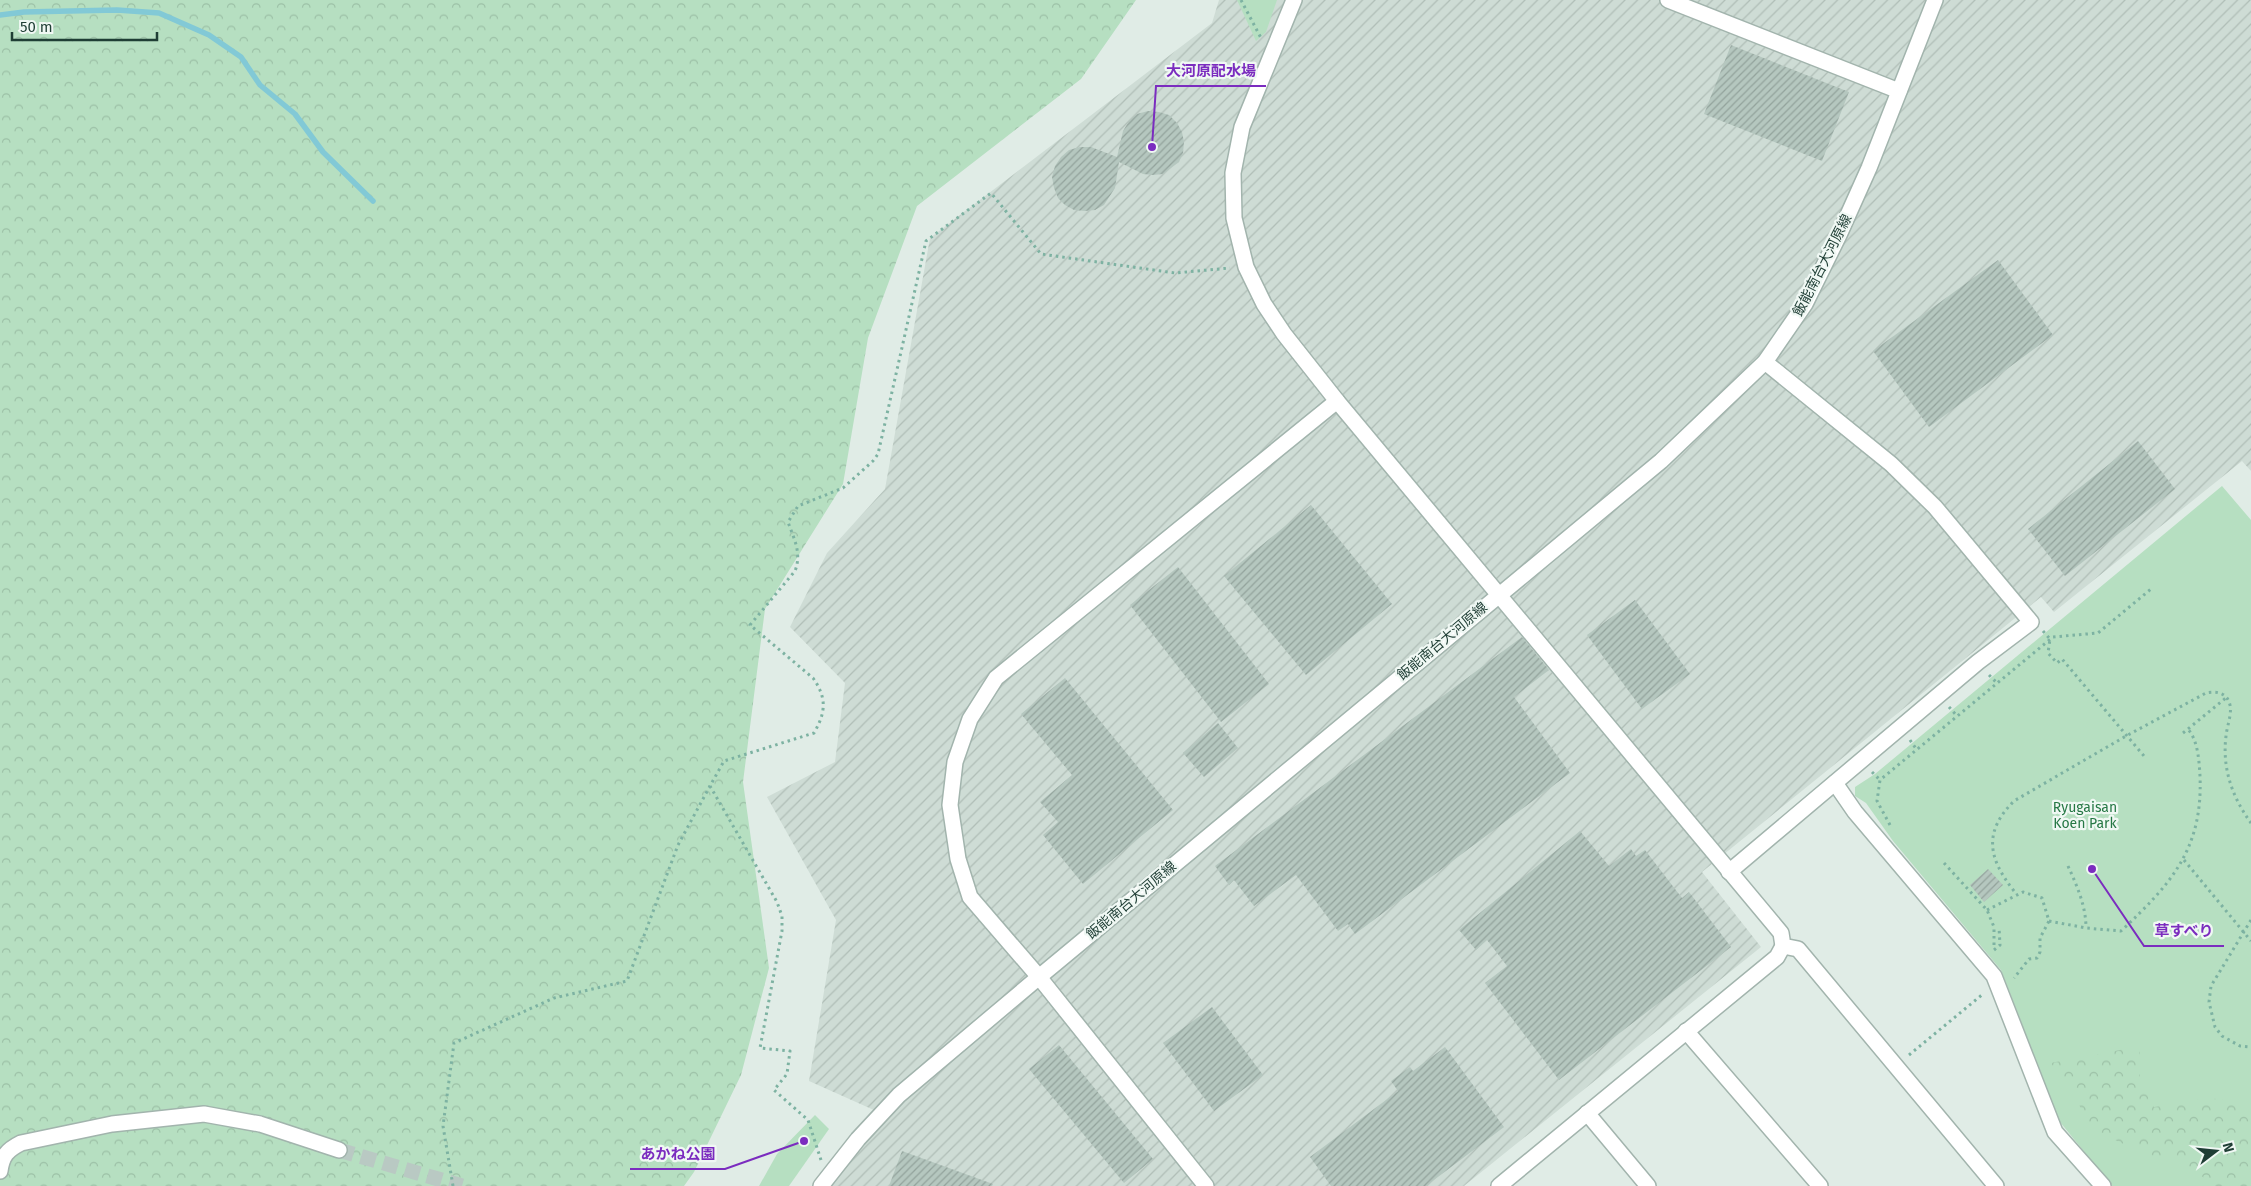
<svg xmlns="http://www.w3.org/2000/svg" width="2251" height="1186" font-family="'Fira Sans','Noto Sans JP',sans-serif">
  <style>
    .industrial { fill: url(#industrial-furrows) }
    .green { fill: #b6dfc1 }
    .forest { fill: url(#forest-crowns) }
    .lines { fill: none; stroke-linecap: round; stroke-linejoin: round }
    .stream { stroke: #82c9d6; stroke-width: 5.5 }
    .building { fill: url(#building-hatch) }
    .minor-tunnel { stroke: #b9c9c3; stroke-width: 15; stroke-dasharray: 15 8; stroke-linecap: butt }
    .minor-casing { stroke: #a2b4ad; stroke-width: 18 }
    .tertiary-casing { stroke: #a2b4ad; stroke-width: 18 }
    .path { stroke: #7db2a2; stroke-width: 3; stroke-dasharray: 2.5 4; stroke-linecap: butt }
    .minor { stroke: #fff; stroke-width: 15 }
    .tertiary { stroke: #fff; stroke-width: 15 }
    .labels { text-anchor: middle; stroke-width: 4.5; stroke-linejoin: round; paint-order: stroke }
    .street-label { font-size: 14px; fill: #1f3e35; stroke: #f0f8f4 }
    .park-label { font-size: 14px; fill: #267845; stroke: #f0f8f4 }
    .leader { fill: none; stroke: #7b2cbf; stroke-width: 2 }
    .callout-dot { fill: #7b2cbf; stroke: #f0f8f4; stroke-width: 2 }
    .callout-label { font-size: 15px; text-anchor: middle; font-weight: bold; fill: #7b2cbf; stroke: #f0f8f4; stroke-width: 4.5; stroke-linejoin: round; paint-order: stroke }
  </style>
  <defs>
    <pattern id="industrial-furrows" width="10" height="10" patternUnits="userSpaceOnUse" patternTransform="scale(1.25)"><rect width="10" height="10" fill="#cedcd5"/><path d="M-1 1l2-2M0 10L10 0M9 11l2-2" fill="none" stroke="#b0beb7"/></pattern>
    <pattern id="forest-crowns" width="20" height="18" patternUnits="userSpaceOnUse" patternTransform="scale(1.25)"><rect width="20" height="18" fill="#b6dfc1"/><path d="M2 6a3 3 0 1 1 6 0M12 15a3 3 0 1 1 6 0" fill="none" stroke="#9cc0a6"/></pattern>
    <pattern id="building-hatch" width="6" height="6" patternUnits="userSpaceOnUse" patternTransform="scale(1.25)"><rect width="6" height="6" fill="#b5c7bf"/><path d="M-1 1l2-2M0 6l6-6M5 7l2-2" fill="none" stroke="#93a39c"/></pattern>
  </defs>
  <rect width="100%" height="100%" fill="#e0ece6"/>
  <polygon class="industrial" points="1219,0 2251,0 2251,471 2242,461 2054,612 2041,597 1702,872 1761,947 1464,1186 831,1186 885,1115 809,1081 836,920 767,797 835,762 845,683 790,627 827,553 885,489 930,238 1212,23"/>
  <g class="green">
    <polygon points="1237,0 1277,0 1266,32 1256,41"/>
    <polygon points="2222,486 2251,520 2251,1186 2112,1186 2060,1122 2001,970 1893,841 1866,803 1855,796 1855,787 1875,774"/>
    <polygon points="815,1115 829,1129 789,1186 759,1186 777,1154"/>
  </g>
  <g class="forest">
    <polygon points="0,0 1136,0 1081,79 917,206 868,338 843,484 765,609 743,782 769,968 741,1075 694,1172 684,1186 0,1186"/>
    <polygon points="2136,1047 2140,1052 2140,1079 2154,1107 2208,1098 2251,1103 2251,1186 2209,1186 2197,1169 2140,1152 2115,1140 2090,1132 2073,1089 2050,1063"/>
  </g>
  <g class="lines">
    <polyline class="stream" points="0,15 24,12 117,10 159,13 209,35 241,57 260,85 295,114 323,152 373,201"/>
  </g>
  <g class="building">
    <polygon points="1731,45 1849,92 1822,161 1704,114"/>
    <polygon points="1148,111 1159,112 1169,115 1177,123 1182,132 1184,142 1183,153 1179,162 1163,174 1153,175 1143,174 1119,162 1115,188 1104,205 1095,210 1085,211 1074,210 1065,205 1058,198 1054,188 1052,177 1055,166 1061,157 1069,150 1080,147 1091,147 1117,157 1123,131 1129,121 1137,114"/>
    <polygon points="1998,260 2053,335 1929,427 1873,351"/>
    <polygon points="2138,441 2175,489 2065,576 2028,529"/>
    <polygon points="1311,505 1392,604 1306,675 1224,576"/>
    <polygon points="1178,567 1269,684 1221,722 1130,605"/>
    <polygon points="1635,600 1690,674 1642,709 1587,635"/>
    <polygon points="1522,637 1549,670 1514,697 1570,773 1355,934 1348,924 1338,931 1296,875 1254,906 1234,880 1229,885 1215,866"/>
    <polygon points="1065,678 1173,810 1083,884 1043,835 1058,822 1040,802 1072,775 1021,714"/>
    <polygon points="1218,723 1238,748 1204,777 1183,753"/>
    <polygon points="1580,831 1609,866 1631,849 1636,856 1645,850 1682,898 1689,892 1731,947 1559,1080 1485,983 1507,966 1487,940 1476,950 1459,930"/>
    <polygon points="1988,869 2003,885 1984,902 1970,885"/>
    <polygon points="1212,1007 1263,1075 1214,1111 1163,1043"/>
    <polygon points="1059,1045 1153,1159 1124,1183 1029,1069"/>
    <polygon points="1445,1047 1504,1127 1426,1186 1331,1186 1310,1157 1398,1091 1391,1081 1410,1067 1413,1071"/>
    <polygon points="902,1151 993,1184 992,1186 889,1186"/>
  </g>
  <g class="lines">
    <polyline class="minor-tunnel" points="339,1150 462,1186"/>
    <g class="minor-casing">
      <g id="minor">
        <polyline points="1294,0 1242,127 1233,173 1234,218 1246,267 1264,304 1284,334 1337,401 1781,933 1783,946 1798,949 1996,1186"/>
        <polyline points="1668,0 1899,91"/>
        <polyline points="1835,783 1855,812 1994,976 2055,1132 2103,1186"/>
        <polyline points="1729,872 1978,662 2031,622 1935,507 1891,464 1765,362"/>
        <polyline points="1686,1031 1820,1186"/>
        <polyline points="1587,1113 1648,1186"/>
        <path d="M0,1171C2,1156 7,1150 21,1143L112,1124L204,1114L260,1124L339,1150"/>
        <polyline points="1206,1186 1039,977 970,897 958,859 950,805 955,762 970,719 996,678 1337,401"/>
        <polyline points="1499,1186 1777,957 1783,946"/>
      </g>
    </g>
    <g class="tertiary-casing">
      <polyline id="tertiary" points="821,1186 858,1139 899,1095 1039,977 1661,461 1765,362 1805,304 1839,235 1869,168 1935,0"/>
    </g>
    <g class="path">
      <polyline points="1241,0 1261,38"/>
      <polyline points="2043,631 2050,639 2048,653 2057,663 2062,659 2144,756"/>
      <polyline points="1989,675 1997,683"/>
      <polyline points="1949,707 1957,716"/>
      <polyline points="2183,733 2227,697"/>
      <polyline points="1910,740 1917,750"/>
      <polyline points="1872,772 1880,780"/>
      <polyline points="1890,825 1877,801 1880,780 2053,637 2098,633 2151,589"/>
      <polyline points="2184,860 2251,941"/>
      <polyline points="1944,863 1987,910 1994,927 1994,949"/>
      <path d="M2068,866C2077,886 2086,906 2086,928"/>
      <path d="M2014,891C1988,858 1983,832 2014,801L2126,736L2206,693C2216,691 2227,692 2230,705C2232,714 2227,726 2226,736C2222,768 2232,797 2251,823"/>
      <polyline points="1987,910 2023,892 2042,898 2049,921 2040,938 2040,952 2037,958 2029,959 2014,978"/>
      <polyline points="2251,920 2211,986 2209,1002 2215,1027 2222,1036 2240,1046 2251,1047"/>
      <path d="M2049,921L2086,928L2121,931C2171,884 2203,849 2200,776C2199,760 2198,741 2188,729"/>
      <polyline points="1994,950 2000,945 1999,927"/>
      <polyline points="1909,1055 1983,994"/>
      <path d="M821,1160L808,1120L774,1090L787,1074L790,1051L760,1048L782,931V916L777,902L710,786L724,761L814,733C826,712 827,698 813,678L750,625L795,571C802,553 794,539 788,522L798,506L843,488L873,461L878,454L926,241L991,193L1041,254L1175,273L1230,268"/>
      <polyline points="453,1186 443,1126 454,1043 554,998 627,981 678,845 710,786"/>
    </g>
    <use href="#minor" class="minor"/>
    <use href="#tertiary" class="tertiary"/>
  </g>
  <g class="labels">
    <g class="street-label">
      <text transform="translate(1822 265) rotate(-63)" y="5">飯能南台大河原線</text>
      <text transform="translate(1442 641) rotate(-40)" y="5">飯能南台大河原線</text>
      <text transform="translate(1131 900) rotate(-40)" y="5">飯能南台大河原線</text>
    </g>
    <g class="park-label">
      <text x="2085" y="812">Ryugaisan<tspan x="2085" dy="16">Koen Park</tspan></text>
    </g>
  </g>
  <path class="leader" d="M1152 147L1156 86H1266M2092 869L2144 946H2224M804 1141L725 1169H630"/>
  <g class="callout-dot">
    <circle cx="1152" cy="147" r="5"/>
    <circle cx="2092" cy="869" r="5"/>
    <circle cx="804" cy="1141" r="5"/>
  </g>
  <g class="callout-label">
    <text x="1211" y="76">大河原配水場</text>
    <text x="2184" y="936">草すべり</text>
    <text x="678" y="1159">あかね公園</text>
  </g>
  <g transform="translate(2216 1151) rotate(74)" stroke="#f0f8f4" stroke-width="4" paint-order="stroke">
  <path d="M0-4L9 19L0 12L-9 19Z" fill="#1f3e35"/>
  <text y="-8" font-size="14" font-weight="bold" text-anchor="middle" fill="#1f3e35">N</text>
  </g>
  <path d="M12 32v8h145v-8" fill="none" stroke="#1f3e35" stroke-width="2.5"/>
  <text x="20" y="32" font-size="15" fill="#1f3e35" stroke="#f0f8f4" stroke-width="4" paint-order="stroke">50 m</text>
</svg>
